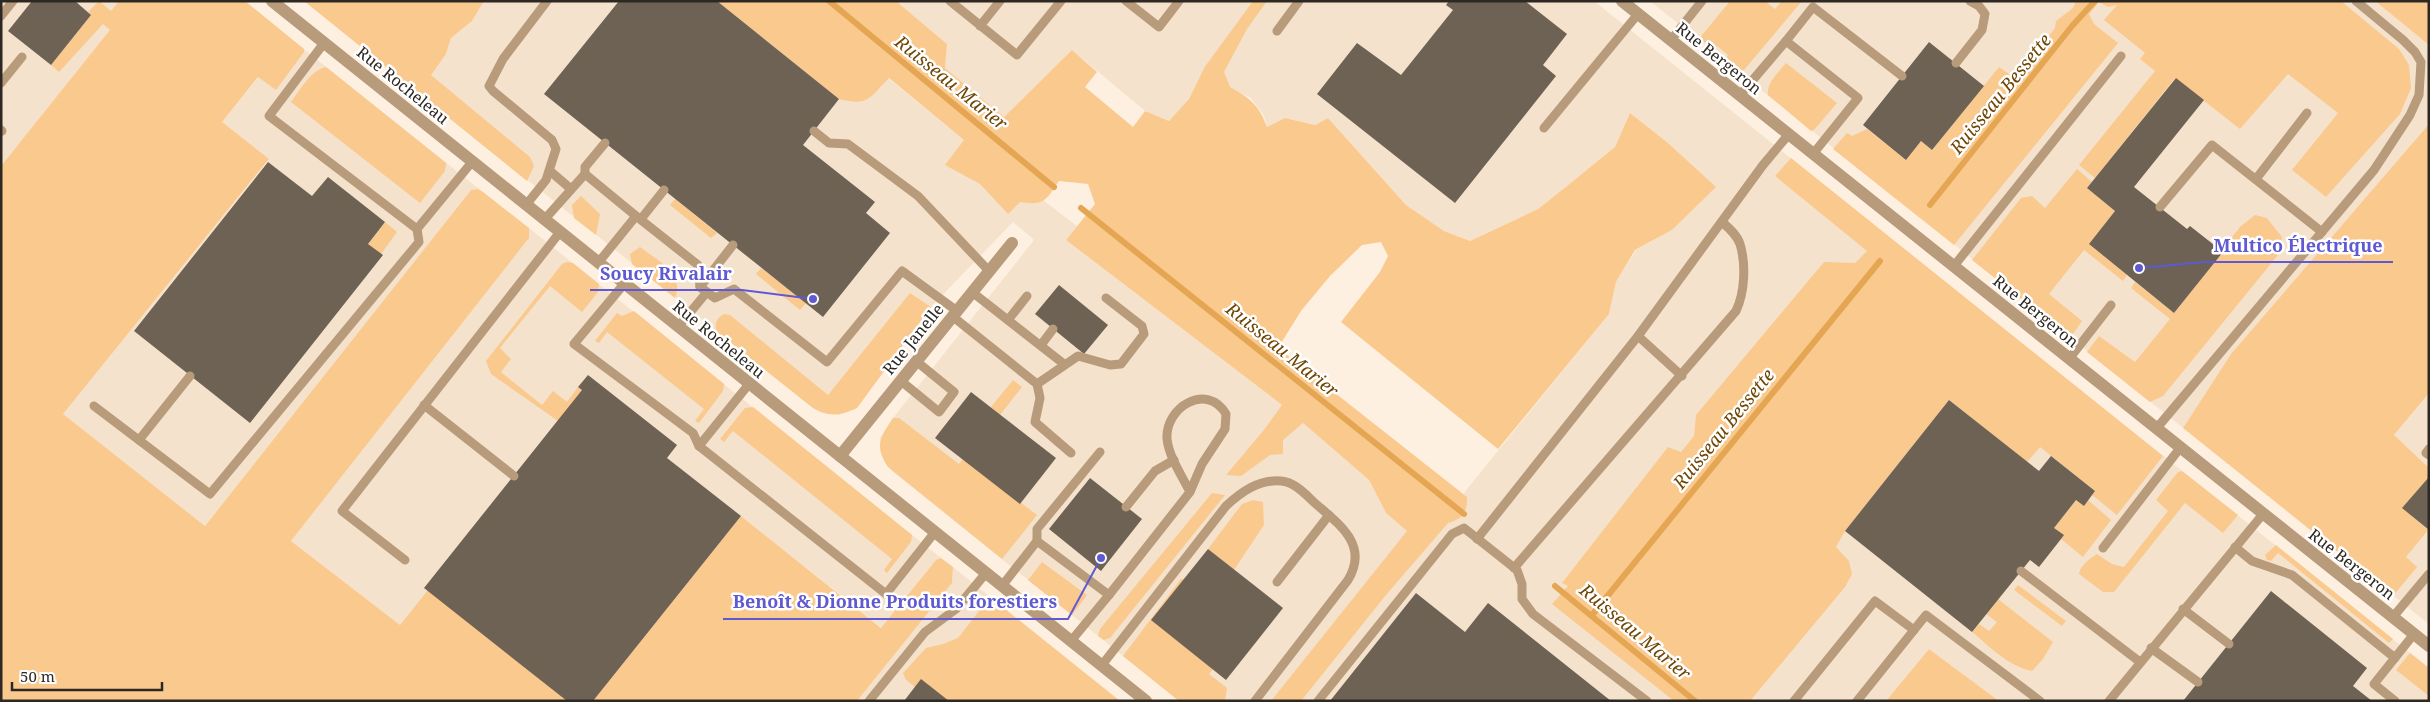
<svg xmlns="http://www.w3.org/2000/svg" width="2430" height="702" font-family="'Noto Serif',serif">
  <style>
    .built { fill: #f5e2cd }
    .green { fill: #fac98e }
    .lines { fill: none; stroke-linecap: round; stroke-linejoin: round }
    .stream { stroke: #e5a654; stroke-width: 6 }
    .building { fill: #6e6254 }
    .service { stroke: #b79b7b; stroke-width: 9 }
    .minor { stroke: #b79b7b; stroke-width: 12 }
    .tertiary { stroke: #b79b7b; stroke-width: 12 }
    .labels { text-anchor: middle; stroke-width: 5; stroke-linejoin: round; paint-order: stroke }
    .street-label { font-size: 16px; fill: #2d2822; stroke: #fff }
    .water-label { font-size: 18px; font-style: italic; fill: #704603; stroke: #fff }
    .leader { fill: none; stroke: #5f59d2; stroke-width: 2 }
    .callout-dot { fill: #5f59d2; stroke: #fff; stroke-width: 2 }
    .callout-label { font-size: 18px; text-anchor: middle; font-weight: bold; fill: #5f59d2; stroke: #fff; stroke-width: 5; stroke-linejoin: round; paint-order: stroke }
  </style>
  <rect width="100%" height="100%" fill="#fef0e0"/>
  <g class="built">
    <polygon points="1,1 134,1 1,166"/>
    <polygon points="484,1 717,1 888,78 964,140 1077,226 1066,240 1282,405 1369,480 1386,513 1467,497 1463,494 1609,314 1616,282 1636,250 1672,230 1715,187 1668,143 1630,113 1615,147 1567,186 1538,209 1470,241 1444,231 1406,205 1328,118 1315,125 1285,118 1267,127 1264,116 1251,98 1230,88 1204,68 1189,99 1169,121 1145,111 1072,50 1004,117 945,68 947,44 896,1 1594,1 2429,668 2429,701 1999,701 1929,649 1886,701 1179,701 892,471 883,459 880,438 893,418 1034,240 1013,222 931,307 857,408 839,415 822,413 813,408 416,91 423,85 446,54 451,38 472,21"/>
    <polygon points="1650,1 2375,1 2429,45 2429,124 2231,354 2183,428"/>
    <polygon points="290,38 483,192 478,189 471,190 205,526 62,414 269,160 222,122"/>
    <polygon points="529,228 941,558 931,566 882,628 741,516 593,701 567,701 428,590 400,625 291,541 529,238"/>
    <polygon points="2429,393 2429,624 2305,526 2336,505"/>
    <polygon points="953,567 1120,701 857,701 952,583"/>
  </g>
  <g class="green">
    <polygon points="99,1 111,11 119,1 245,1 304,49 304,52 276,90 258,77 222,122 269,159 63,414 205,526 471,190 478,189 483,192 529,228 529,238 291,541 400,625 428,590 567,701 1,701 1,166 110,30 103,24 59,72 51,65 91,15 88,12"/>
    <polygon points="304,1 484,1 472,21 451,38 446,54 431,75 530,157 534,166 527,181"/>
    <path d="M717,1H896L947,44L945,68L1004,117L1072,50L1097,72L1085,87L1133,127L1145,111L1169,121L1189,99L1204,68L1253,1H1267L1247,29L1224,72L1230,87C1250,98 1259,105 1267,127L1285,118L1315,125L1328,118L1406,205L1444,231L1470,241L1538,209L1567,186L1615,147L1630,113L1668,143L1716,187L1672,230L1635,250L1616,282L1609,314L1498,449L1341,322L1380,272L1388,256L1381,242L1362,245L1330,276L1301,311L1278,348L1467,497C1467,513 1464,518 1448,523L1386,595L1301,701H1271L1407,531L1386,513L1369,480L1303,423L1283,440V454L1270,455L1241,476L1226,475L1263,431L1282,405L1066,240L1095,204L1088,184L1059,181C1046,200 1045,206 1020,202L1008,214L980,184L945,165L964,140L889,78C870,97 869,107 839,99Z"/>
    <polygon points="1730,1 1765,1 1775,9 1782,1 1802,1 1744,70 1737,71 1724,61 1728,55 1717,46 1714,50 1703,41 1701,43 1698,40"/>
    <polygon points="2076,1 2341,1 2399,49 2409,65 2411,88 2400,114 2326,197 2292,170 2338,113 2288,74 2240,129 2175,78 2095,178 2079,165 2155,71 2140,59 2145,53 2104,20 2117,5 2108,7 2099,2 2089,14 2094,24 2118,43 1954,245 1833,149 1847,133 1852,136 1867,129 1906,160 1921,141 1932,150 1999,67 2009,74 2024,68 2055,28 2056,21 2073,8"/>
    <polygon points="2375,1 2429,1 2429,45"/>
    <path d="M1786,63L1837,103L1814,130L1811,131L1768,95C1766,83 1779,72 1786,63Z"/>
    <path d="M326,67L446,163L445,171L420,203L291,102C300,90 311,70 326,67Z"/>
    <polygon points="2429,124 2429,393 2394,435 2429,468 2429,477 2403,508 2428,530 2406,557 2417,567 2393,596 2183,428 2231,354"/>
    <polygon points="1791,158 2163,456 2117,515 2092,495 2095,491 2040,447 2027,462 1949,400 1845,531 1836,547 1849,561 1852,574 1845,587 1750,701 1674,701 1552,604 1568,586 1562,583 1668,447 1681,452 1694,436 1696,415 1824,262 1855,263 1867,251 1775,176"/>
    <polygon points="2077,169 2092,182 2087,188 2115,211 2089,244 2127,275 2123,281 2084,250 2049,294 2082,321 2070,338 1972,260 2021,198 2032,196 2045,208"/>
    <polygon points="581,196 600,214 596,235 574,218 572,205"/>
    <polygon points="675,199 717,233 711,238 670,205"/>
    <polygon points="2255,215 2267,218 2282,237 2278,255 2163,396 2150,402 2087,352 2099,336 2135,362 2170,319 2131,288 2135,282 2174,313 2223,252 2221,251 2240,227"/>
    <polygon points="385,222 397,232 381,254 368,244"/>
    <path d="M640,247C658,261 685,273 675,298L632,264L630,254Z"/>
    <polygon points="567,262 573,263 599,284 598,292 582,312 550,286 500,348 511,359 501,372 542,405 553,391 567,402 578,387 582,390 558,421 491,374 486,361 562,264"/>
    <polygon points="761,268 806,303 800,310 756,274"/>
    <path d="M910,293L931,307L857,408C840,416 829,417 813,408L716,331C715,322 716,319 724,314L730,315L828,395Z"/>
    <polygon points="634,311 724,384 723,391 699,423 695,421 704,409 607,332 599,343 595,341 617,313 622,316"/>
    <polygon points="1013,380 1022,387 1000,415 991,407"/>
    <polygon points="753,407 912,535 911,542 887,573 884,570 892,559 733,431 724,442 720,439 745,408"/>
    <path d="M893,418H899L959,464L963,459L1037,515L1002,559L888,467C874,445 880,438 893,418Z"/>
    <path d="M2182,471L2238,515L2223,533L2185,503L2114,592H2103L2079,574C2080,566 2090,558 2097,554L2112,564L2124,567L2168,511L2156,500L2178,472Z"/>
    <polygon points="1212,493 1225,495 1110,638 1104,640 1098,636 1100,629"/>
    <polygon points="1253,500 1263,502 1264,525 1234,570 1208,549 1242,504"/>
    <polygon points="2076,500 2084,506 2088,500 2111,520 2083,557 2061,539 2063,535 2054,528"/>
    <polygon points="741,516 881,628 936,560 941,558 953,567 952,583 857,701 593,701"/>
    <polygon points="2276,545 2393,639 2389,643 2278,553 2271,561 2267,560 2265,555"/>
    <polygon points="1042,562 1087,595 1072,615 1028,580"/>
    <polygon points="1181,579 1185,579 1213,669 1209,674 1227,688 1225,701 1179,701 1123,656"/>
    <polygon points="2018,585 2066,621 2062,626 2014,590"/>
    <polygon points="990,597 1120,701 949,701 915,687 906,680 903,673 926,648 943,644 958,638"/>
    <path d="M1998,599L2053,642L2043,659L2032,671C2008,666 1990,647 1972,632L1979,624L1989,631L1997,622L1986,614Z"/>
    <polygon points="1929,649 1999,701 1886,701"/>
    <polygon points="2410,653 2429,668 2429,696 2396,670"/>
  </g>
  <g class="lines">
    <g class="stream">
      <polyline points="829,1 1054,187"/>
      <polyline points="1930,205 2072,26 2095,1"/>
      <polyline points="1081,208 1464,514"/>
      <polyline points="1555,586 1695,701"/>
      <polyline points="1592,615 1880,261"/>
    </g>
  </g>
  <g class="building">
    <polygon points="32,1 75,1 91,15 51,65 8,31"/>
    <polygon points="619,1 717,1 839,99 803,145 875,202 866,213 890,233 823,317 544,94"/>
    <polygon points="1449,1 1525,1 1567,34 1543,65 1556,76 1455,203 1317,94 1357,43 1401,75 1453,10 1446,5"/>
    <polygon points="1929,42 1984,86 1932,150 1921,141 1906,160 1863,125"/>
    <polygon points="2176,78 2204,100 2134,187 2187,229 2190,226 2223,252 2174,313 2089,244 2115,211 2087,188"/>
    <polygon points="268,162 312,196 328,177 385,222 368,244 383,255 250,423 134,331"/>
    <polygon points="1059,285 1108,325 1084,354 1035,314"/>
    <polygon points="588,375 677,445 667,458 741,516 593,701 567,701 424,588 582,390 578,387"/>
    <polygon points="971,392 1056,458 1020,504 935,438"/>
    <polygon points="1949,400 2039,471 2051,456 2095,491 2084,506 2076,500 2054,528 2064,535 2061,539 2039,567 2030,560 1972,632 1845,531"/>
    <polygon points="2429,477 2429,530 2402,508"/>
    <polygon points="1090,478 1142,519 1101,571 1049,529"/>
    <polygon points="1208,549 1283,608 1226,680 1151,620"/>
    <polygon points="2271,591 2367,668 2353,686 2372,701 2183,701"/>
    <polygon points="1416,593 1465,632 1488,603 1611,701 1330,701"/>
    <polygon points="921,679 949,701 904,701"/>
  </g>
  <g class="lines">
    <g class="service">
      <polyline points="950,1 1017,55 1061,1"/>
      <polyline points="1126,1 1159,27 1179,1"/>
      <polyline points="1,16 13,1"/>
      <polyline points="980,26 1000,1"/>
      <polyline points="1277,31 1299,1"/>
      <polyline points="1671,40 1702,1"/>
      <polyline points="1786,41 1813,7 1902,76"/>
      <polyline points="324,43 269,116 417,229 472,162"/>
      <polyline points="1956,63 1982,30 1985,14 1979,6 1970,1"/>
      <polyline points="1,83 22,57"/>
      <polyline points="1740,95 1786,41 1858,98 1813,154"/>
      <polyline points="1544,128 1638,14"/>
      <polyline points="1,130 2,131"/>
      <polyline points="814,131 829,143 848,144 918,196 989,271"/>
      <polyline points="550,171 571,189"/>
      <polyline points="585,174 585,167 605,143"/>
      <polyline points="2256,179 2307,113"/>
      <polyline points="526,205 546,180 556,149 552,140 493,91 489,86 503,59 547,1"/>
      <polyline points="2160,207 2212,145 2322,232"/>
      <polyline points="641,219 664,190"/>
      <polyline points="544,220 585,174 636,216"/>
      <polyline points="598,263 636,216 698,265 700,287 715,298 734,289 827,362 902,271 957,311"/>
      <polyline points="1954,266 2121,56"/>
      <polyline points="624,284 574,344 693,433 699,446 886,594 935,532"/>
      <polyline points="700,287 733,245"/>
      <polyline points="972,292 1064,364"/>
      <polyline points="952,316 1037,384 1040,398 1035,422 1071,453"/>
      <polyline points="1008,320 1027,296"/>
      <polyline points="678,327 707,292"/>
      <polyline points="1638,336 1682,376"/>
      <polyline points="1041,345 1053,329"/>
      <polyline points="2069,359 2111,305"/>
      <polyline points="901,381 939,412 954,392 916,361"/>
      <polyline points="1037,384 1078,356 1110,365 1121,364 1144,334 1142,326 1106,298"/>
      <polyline points="424,405 514,476"/>
      <polyline points="94,406 210,494 419,242 417,229"/>
      <polyline points="2156,429 2374,170 2410,115 2419,95 2421,62 2415,52 2403,40 2356,1"/>
      <polyline points="139,440 190,376"/>
      <polyline points="699,446 749,384"/>
      <polyline points="2429,449 2426,453 2429,455"/>
      <polyline points="1126,507 1155,471 1174,460"/>
      <polyline points="1477,539 1638,336 1763,165 1789,134"/>
      <polyline points="1037,541 1037,529 1100,452"/>
      <polyline points="2235,547 2252,561 2292,575 2395,658"/>
      <polyline points="2103,548 2180,448"/>
      <polyline points="405,560 342,511 560,232"/>
      <path d="M1514,568L1736,311C1745,292 1746,264 1740,244C1737,235 1729,228 1722,222"/>
      <polyline points="2021,571 2140,662"/>
      <polyline points="1277,582 1329,515"/>
      <polyline points="1002,586 1037,541 1109,595 1071,641"/>
      <path d="M1109,595L1190,492L1202,464L1225,429L1226,414C1207,382 1165,407 1167,439C1169,457 1182,476 1190,492"/>
      <polyline points="2183,609 2229,644"/>
      <polyline points="2393,617 2429,574"/>
      <polyline points="2151,648 2198,682"/>
      <path d="M1102,665L1226,506C1241,492 1259,479 1281,481C1295,482 1306,495 1316,504C1340,525 1369,545 1348,580L1255,701"/>
      <polyline points="869,701 925,632 956,609 986,573"/>
      <polyline points="1318,701 1452,534 1464,528 1517,570 1522,584 1522,599 1533,614 1647,701"/>
      <polyline points="1794,701 1875,601 1914,630"/>
      <polyline points="1857,701 1926,615 2040,701"/>
      <polyline points="2109,701 2263,514"/>
      <polyline points="2395,701 2374,684 2414,634"/>
    </g>
    <g class="minor">
      <polyline points="1622,1 2429,646"/>
      <polyline points="840,456 1012,243"/>
    </g>
    <polyline class="tertiary" points="272,1 1146,701"/>
  </g>
  <g class="labels">
    <g class="street-label">
      <text transform="translate(1719 58) rotate(39)" y="6">Rue Bergeron</text>
      <text transform="translate(403 85) rotate(39)" y="6">Rue Rocheleau</text>
      <text transform="translate(2036 311) rotate(39)" y="6">Rue Bergeron</text>
      <text transform="translate(719 339) rotate(39)" y="6">Rue Rocheleau</text>
      <text transform="translate(913 339) rotate(-51)" y="6">Rue Janelle</text>
      <text transform="translate(2352 564) rotate(38)" y="6">Rue Bergeron</text>
    </g>
    <g class="water-label">
      <text transform="translate(951 83) rotate(39)" y="6">Ruisseau Marier</text>
      <text transform="translate(2001 94) rotate(-51)" y="6">Ruisseau Bessette</text>
      <text transform="translate(1282 350) rotate(39)" y="6">Ruisseau Marier</text>
      <text transform="translate(1724 429) rotate(-51)" y="6">Ruisseau Bessette</text>
      <text transform="translate(1635 632) rotate(40)" y="6">Ruisseau Marier</text>
    </g>
  </g>
  <path class="leader" d="M2139 268L2204 262H2393M813 299L742 290H590M1101 558L1068 619H723"/>
  <g class="callout-dot">
    <circle cx="2139" cy="268" r="5"/>
    <circle cx="813" cy="299" r="5"/>
    <circle cx="1101" cy="558" r="5"/>
  </g>
  <g class="callout-label">
    <text x="2298" y="252">Multico Électrique</text>
    <text x="666" y="280">Soucy Rivalair</text>
    <text x="895" y="608">Benoît &amp; Dionne Produits forestiers</text>
  </g>
  <rect width="2430" height="702" fill="none" stroke="#2d2822" stroke-width="5"/>
  <path d="M12 682v8h150v-8" fill="none" stroke="#2d2822" stroke-width="2.5"/>
  <text x="20" y="682" font-size="15" fill="#2d2822" stroke="#ffffff" stroke-width="4" paint-order="stroke">50 m</text>
</svg>
